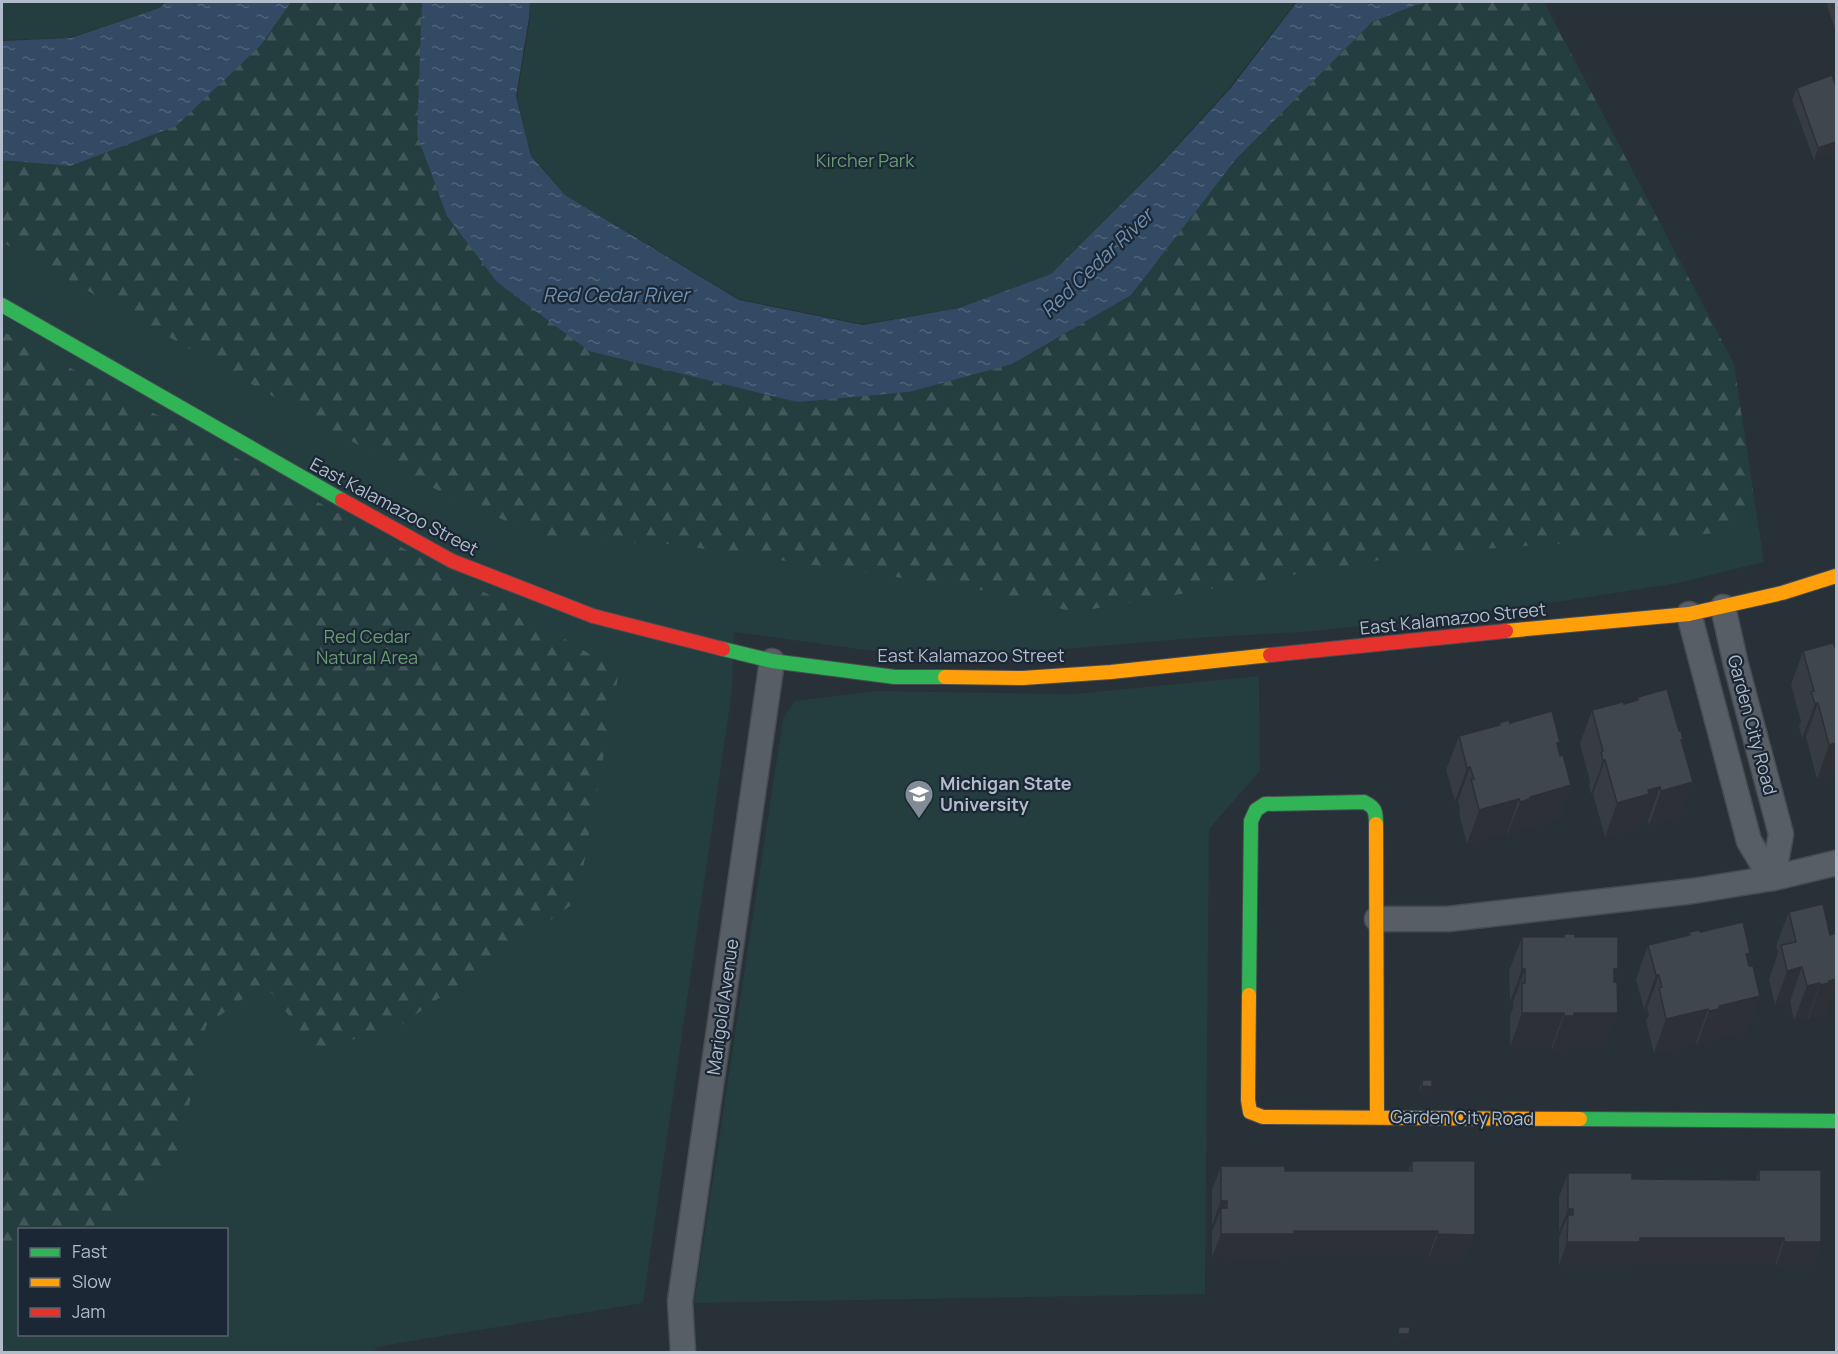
<svg xmlns="http://www.w3.org/2000/svg" width="1838" height="1354" font-family="Manrope,sans-serif">
  <style>
    .green { fill: #243d3f; fill-rule: evenodd }
    .forest { fill: url(#forest-firs) }
    .water { fill: url(#water-ripples) }
    .lines { fill: none; stroke-linecap: round; stroke-linejoin: round }
    .street-casing { stroke: #474c53; stroke-width: 27 }
    .fast-casing { stroke: #474c53; stroke-width: 16 }
    .slow-casing { stroke: #474c53; stroke-width: 16 }
    .jam-casing { stroke: #474c53; stroke-width: 16 }
    .street { stroke: #585e66; stroke-width: 24 }
    .fast { stroke: #30b455; stroke-width: 14 }
    .slow { stroke: #ff9f0a; stroke-width: 14 }
    .jam { stroke: #e5322d; stroke-width: 14 }
    .wall { fill: #373c43 }
    .shaded-wall { fill: #2d3137 }
    .building { fill: #40464e; stroke: #2d3137; stroke-width: 1.5 }
    .labels { text-anchor: middle; stroke-width: 4.5; stroke-linejoin: round; paint-order: stroke }
    .park-label { font-size: 18px; fill: #669d6e; stroke: #1b2734 }
    .street-label { font-size: 18px; fill: #b1bdca; stroke: #1b2734 }
    .poi-label { font-size: 18px; font-weight: bold; fill: #b1bdca; stroke: #1b2734; text-anchor: start }
    .water-label { font-size: 20px; font-style: italic; fill: #6f90b0; stroke: #1b2734 }
  </style>
  <defs>
    <pattern id="forest-firs" width="22" height="20" patternUnits="userSpaceOnUse" patternTransform="scale(1.5)"><rect width="22" height="20" fill="#243d3f"/><path d="M5 1l3.5 6h-7zM16 11l3.5 6h-7z" fill="#415759"/></pattern>
    <pattern id="water-ripples" width="26" height="14" patternUnits="userSpaceOnUse" patternTransform="scale(1.5)"><rect width="26" height="14" fill="#334a64"/><path d="M2 4q2-2 4 0t4 0M15 11q2-2 4 0t4 0" fill="none" stroke="#4e6279"/></pattern>
  </defs>
  <rect width="100%" height="100%" fill="#283038"/>
  <g class="green">
    <polygon points="2,2 165,2 158,8 69,38 2,40"/>
    <path d="M291,2H422L417,135L909,392L1430,2H1544L1734,364L1764,562L1678,583L1564,601L1437,618L1304,632L1195,638L993,655L880,652L734,632L732,691L643,1303L376,1347L375,1352H2V160L261,45ZM20,1230H226V1334H20Z"/>
    <polygon points="530,2 1296,2 1229,88 1159,165 1051,274 959,308 862,324 739,299 565,195 531,155 517,97 530,18"/>
    <polygon points="1259,676 1260,771 1209,829 1205,1294 694,1303 783,719 794,701 875,691 1074,694"/>
  </g>
  <g class="forest">
    <polygon points="291,2 422,2 417,135 797,402 1131,295 1236,159 1372,22 1416,5 1430,2 1544,2 1734,364 1754,499 1734,532 1421,553 1075,612 977,589 671,544 550,541 439,491 2,242 2,160 70,166 261,45"/>
    <polygon points="2,331 517,610 619,672 577,901 398,1027 315,1050 264,983 206,1026 178,1157 90,1229 20,1230 19,1252 2,1250"/>
  </g>
  <g class="water">
    <polygon points="166,2 291,2 261,45 176,126 70,166 2,160 2,41 71,38 159,8"/>
    <polygon points="422,2 530,2 529,18 516,96 531,156 565,195 739,300 863,325 959,308 1051,274 1160,165 1230,89 1297,2 1430,2 1416,5 1372,22 1236,159 1131,295 1012,364 909,392 797,402 589,351 497,282 447,216 417,135"/>
  </g>
  <g class="lines">
    <g class="street-casing">
      <g id="street">
        <polyline points="1723,607 1736,665 1781,834 1773,878"/>
        <polyline points="1689,614 1749,841 1771,878"/>
        <polyline points="1377,919 1448,919 1693,891 1773,878 1836,863"/>
        <polyline points="683,1352 680,1301 772,661"/>
      </g>
    </g>
    <g class="fast-casing">
      <g id="fast">
        <polyline points="2,305 342,500"/>
        <polyline points="723,649 772,661 895,677 945,677"/>
        <path d="M1249,995L1251,821L1256,810L1265,804L1364,802C1375,807 1376,811 1376,824"/>
        <polyline points="1580,1119 1836,1121"/>
      </g>
    </g>
    <g class="slow-casing">
      <g id="slow">
        <polyline points="1506,631 1689,614 1782,593 1836,576"/>
        <polyline points="945,677 1023,678 1111,672 1270,655"/>
        <polyline points="1376,824 1377,1117"/>
        <polyline points="1249,995 1248,1100 1250,1112 1263,1117 1580,1119"/>
      </g>
    </g>
    <g class="jam-casing">
      <g id="jam">
        <polyline points="342,500 452,561 593,616 723,649"/>
        <polyline points="1270,655 1506,631"/>
      </g>
    </g>
    <use href="#street" class="street"/>
    <use href="#fast" class="fast"/>
    <use href="#slow" class="slow"/>
    <use href="#jam" class="jam"/>
  </g>
  <g class="wall">
    <polygon points="1828,2 1836,2 1836,32 1827,5"/>
    <polygon points="1797,88 1836,152 1814,160 1792,100"/>
    <polygon points="1833,643 1836,773 1817,779 1806,737 1802,738 1799,726 1801,721 1791,685 1803,651"/>
    <polygon points="1638,697 1679,731 1683,739 1682,743 1680,816 1649,825 1648,821 1638,823 1637,828 1605,837 1593,794 1591,794 1589,786 1590,781 1580,744 1592,710 1636,701"/>
    <polygon points="1499,723 1510,723 1558,748 1571,785 1559,819 1519,830 1518,833 1507,835 1507,833 1467,844 1459,813 1460,809 1458,801 1455,801 1446,770 1459,736 1498,726"/>
    <polygon points="1823,904 1828,1012 1818,1014 1817,1017 1808,1019 1808,1017 1794,1020 1790,1001 1775,1005 1769,979 1778,953 1776,946 1789,912"/>
    <polygon points="1689,932 1700,932 1748,959 1760,996 1748,1030 1708,1040 1707,1042 1697,1045 1696,1043 1654,1053 1646,1021 1649,1015 1647,1008 1644,1009 1636,979 1648,945 1688,935"/>
    <polygon points="1564,934 1575,937 1618,969 1614,980 1605,1046 1563,1047 1562,1050 1552,1050 1552,1046 1510,1047 1510,1016 1513,1008 1513,1002 1510,1002 1509,971 1522,937 1563,937"/>
    <polygon points="1422,1080 1430,1093 1420,1092 1420,1086"/>
    <polygon points="1412,1161 1466,1258 1429,1258 1429,1254 1286,1254 1285,1258 1212,1257 1212,1231 1215,1225 1212,1225 1212,1190 1221,1166 1285,1171 1408,1171"/>
    <polygon points="1759,1170 1821,1242 1812,1266 1776,1266 1776,1262 1633,1262 1631,1265 1559,1265 1559,1238 1561,1232 1559,1232 1559,1197 1568,1173 1632,1179 1756,1180"/>
  </g>
  <g class="shaded-wall">
    <polygon points="1836,142 1836,152 1814,160 1818,148"/>
    <polygon points="1818,703 1806,737 1802,738 1815,704"/>
    <polygon points="1836,743 1836,773 1817,779 1829,745"/>
    <polygon points="1605,760 1593,794 1591,794 1603,761"/>
    <polygon points="1470,767 1458,801 1455,801 1467,768"/>
    <polygon points="1693,782 1680,816 1649,825 1661,791"/>
    <polygon points="1571,785 1559,819 1519,830 1518,833 1507,835 1520,802 1530,797"/>
    <polygon points="1660,787 1648,821 1638,823 1637,828 1605,837 1617,803 1648,790"/>
    <polygon points="1519,799 1507,833 1467,844 1479,810"/>
    <polygon points="1836,957 1836,989 1828,1012 1818,1014 1817,1017 1808,1019 1820,985"/>
    <polygon points="1802,967 1790,1001 1775,1005 1787,971"/>
    <polygon points="1522,969 1525,969 1513,1002 1510,1002"/>
    <polygon points="1614,969 1618,969 1606,1002"/>
    <polygon points="1656,975 1659,975 1647,1008 1644,1009"/>
    <polygon points="1820,983 1808,1017 1794,1020 1807,986"/>
    <polygon points="1760,996 1748,1030 1708,1040 1707,1042 1697,1045 1709,1011 1719,1006"/>
    <polygon points="1708,1009 1696,1043 1654,1053 1666,1019"/>
    <polygon points="1522,1013 1564,1013 1552,1046 1510,1047"/>
    <polygon points="1574,1013 1618,1013 1605,1046 1563,1047 1562,1050 1552,1050 1564,1016"/>
    <polygon points="1422,1086 1432,1087 1430,1093 1420,1092"/>
    <polygon points="1221,1201 1227,1201 1221,1219 1221,1208 1215,1225 1212,1225"/>
    <polygon points="1568,1209 1573,1209 1568,1225 1568,1215 1561,1232 1559,1232"/>
    <polygon points="1294,1231 1438,1231 1429,1254 1286,1254 1285,1258 1212,1257 1221,1234"/>
    <polygon points="1438,1234 1475,1235 1466,1258 1429,1258"/>
    <polygon points="1640,1238 1784,1238 1776,1262 1633,1262 1631,1265 1559,1265 1567,1242"/>
    <polygon points="1784,1242 1821,1242 1812,1266 1776,1266"/>
    <polygon points="1398,1334 1409,1334 1407,1340 1396,1340"/>
  </g>
  <g class="building">
    <polygon points="1832,75 1836,87 1836,142 1818,148 1797,88"/>
    <polygon points="1833,643 1835,647 1836,647 1836,743 1829,745 1818,703 1815,704 1811,692 1814,691 1803,651"/>
    <polygon points="1667,689 1679,731 1681,731 1683,739 1681,740 1693,782 1661,791 1660,787 1648,790 1649,794 1617,803 1605,760 1603,761 1601,752 1603,751 1592,710 1623,702 1624,704 1638,700 1638,697"/>
    <polygon points="1552,711 1560,742 1557,743 1560,756 1563,755 1571,785 1530,797 1530,799 1520,802 1519,799 1479,810 1471,779 1474,779 1470,767 1467,768 1459,736 1500,725 1499,723 1509,720 1510,723"/>
    <polygon points="1823,904 1830,935 1836,933 1836,979 1829,981 1829,983 1820,985 1820,983 1807,986 1802,967 1787,971 1781,945 1796,942 1789,912"/>
    <polygon points="1743,922 1750,953 1746,954 1749,966 1753,966 1760,996 1719,1006 1719,1009 1709,1011 1708,1009 1666,1019 1659,988 1662,987 1659,975 1656,975 1648,945 1690,935 1689,932 1700,930 1700,932"/>
    <polygon points="1564,934 1575,934 1575,937 1618,937 1618,969 1614,969 1614,982 1617,982 1618,1013 1574,1013 1574,1016 1564,1016 1564,1013 1522,1013 1522,983 1525,983 1525,969 1522,969 1522,937 1564,937"/>
    <polygon points="1422,1080 1432,1080 1432,1087 1422,1086"/>
    <polygon points="1412,1161 1475,1161 1475,1235 1438,1234 1438,1231 1294,1231 1294,1234 1221,1234 1221,1208 1227,1208 1227,1201 1221,1201 1221,1166 1285,1166 1285,1171 1412,1171"/>
    <polygon points="1759,1170 1821,1170 1821,1242 1784,1242 1784,1238 1640,1238 1640,1242 1567,1242 1568,1215 1573,1215 1573,1209 1568,1209 1568,1173 1632,1173 1632,1179 1759,1180"/>
    <polygon points="1399,1327 1410,1327 1409,1334 1398,1334"/>
  </g>
  <defs>
    <g id="university-pin" transform="scale(1.5)"><path d="M0 17L-7.5 6A9.5 9.5 0 1 1 7.5 6Z" fill="#818c97" stroke="#1b2734"/><path d="M0-5L7-2L0 1L-7-2ZM-4 1L0 2.5L4 1V4Q0 6-4 4Z" fill="#fff"/></g>
  </defs>
  <g fill-rule="evenodd">
    <use href="#university-pin" x="919" y="794"/>
  </g>
  <g class="labels">
    <g class="park-label">
      <text x="865" y="167">Kircher Park</text>
      <text x="367" y="643">Red Cedar<tspan x="367" dy="21">Natural Area</tspan></text>
    </g>
    <g class="street-label">
      <text transform="translate(394 507) rotate(28)" y="6">East Kalamazoo Street</text>
      <text transform="translate(1453 619) rotate(-6)" y="6">East Kalamazoo Street</text>
      <text x="971" y="662">East Kalamazoo Street</text>
      <text transform="translate(1752 725) rotate(75)" y="6">Garden City Road</text>
      <text transform="translate(723 1007) rotate(-82)" y="6">Marigold Avenue</text>
      <text transform="translate(1462 1118) rotate(1)" y="6">Garden City Road</text>
    </g>
    <g class="poi-label">
      <text x="940" y="790">Michigan State<tspan x="940" dy="21">University</tspan></text>
    </g>
    <g class="water-label">
      <text transform="translate(1097 263) rotate(-44)" y="7">Red Cedar River</text>
      <text x="616" y="302">Red Cedar River</text>
    </g>
  </g>
  <rect width="1838" height="1354" fill="none" stroke="#b1bdca" stroke-width="6"/>
  <rect x="18" y="1228" width="210" height="108" fill="#1b2734" stroke="#576370" stroke-width="1.5"/>
  <rect x="30" y="1248" width="30" height="9" fill="#30b455" stroke="#576370" stroke-width="1.5"/>
  <text x="72" y="1258" font-size="18" fill="#b1bdca">Fast</text>
  <rect x="30" y="1278" width="30" height="9" fill="#ff9f0a" stroke="#576370" stroke-width="1.5"/>
  <text x="72" y="1288" font-size="18" fill="#b1bdca">Slow</text>
  <rect x="30" y="1308" width="30" height="9" fill="#e5322d" stroke="#576370" stroke-width="1.5"/>
  <text x="72" y="1318" font-size="18" fill="#b1bdca">Jam</text>
</svg>
